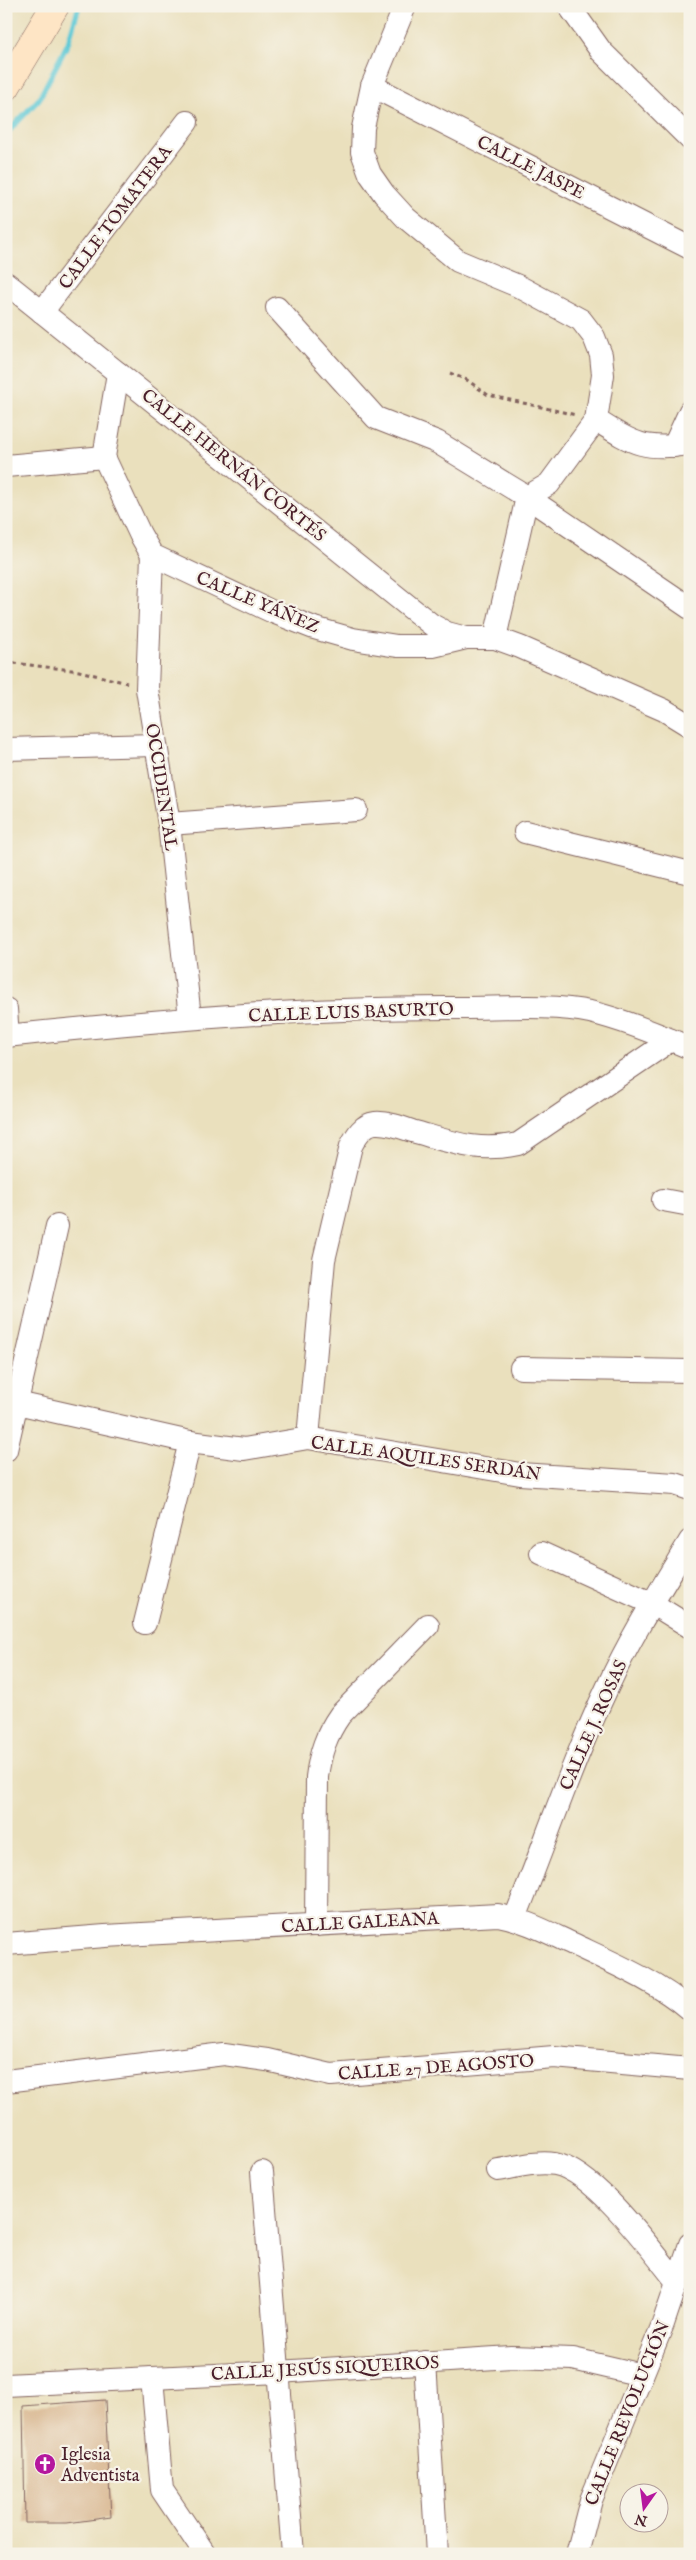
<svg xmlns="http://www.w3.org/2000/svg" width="696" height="2560" font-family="'IM FELL English',serif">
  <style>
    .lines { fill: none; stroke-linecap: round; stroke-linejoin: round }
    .stream { stroke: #5dc9d6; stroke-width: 5.5 }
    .building { fill: #d7b48c }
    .street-casing { stroke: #82635e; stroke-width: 24 }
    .secondary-casing { stroke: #82635e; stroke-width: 29 }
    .path { stroke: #82635e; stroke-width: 3; stroke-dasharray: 4 4; stroke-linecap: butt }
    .street { stroke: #fff; stroke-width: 22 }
    .secondary { stroke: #fee5c5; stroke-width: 28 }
    .labels { text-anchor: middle; stroke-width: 4.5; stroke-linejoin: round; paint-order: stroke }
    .street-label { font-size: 18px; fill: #4a1f2b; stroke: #f7f3e8 }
    .poi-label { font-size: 18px; fill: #4a1f2b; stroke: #f7f3e8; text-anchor: start }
  </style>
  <rect width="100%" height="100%" fill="#f7f3e8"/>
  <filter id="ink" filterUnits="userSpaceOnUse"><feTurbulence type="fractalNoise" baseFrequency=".02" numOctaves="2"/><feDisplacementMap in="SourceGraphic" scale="10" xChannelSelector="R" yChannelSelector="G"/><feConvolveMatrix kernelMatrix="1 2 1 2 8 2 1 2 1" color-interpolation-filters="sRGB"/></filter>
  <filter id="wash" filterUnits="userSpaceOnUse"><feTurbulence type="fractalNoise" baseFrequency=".0096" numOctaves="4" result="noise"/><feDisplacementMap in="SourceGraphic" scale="20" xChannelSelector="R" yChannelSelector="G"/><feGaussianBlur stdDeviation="1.12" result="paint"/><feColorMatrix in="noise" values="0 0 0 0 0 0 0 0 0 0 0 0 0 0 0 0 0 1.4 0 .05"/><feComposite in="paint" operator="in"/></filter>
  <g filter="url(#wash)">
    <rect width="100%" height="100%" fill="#eae0bd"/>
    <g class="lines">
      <polyline class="stream" points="6,134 39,99 68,43 79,6"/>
    </g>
    <g id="blocks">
      <polygon class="building" points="105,2400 111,2517 67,2523 25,2523 23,2406"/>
    </g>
  </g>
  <g filter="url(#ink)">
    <use href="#blocks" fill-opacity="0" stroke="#82635e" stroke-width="1"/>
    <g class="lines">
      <g class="street-casing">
        <g id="street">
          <polyline points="405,6 372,86 363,128 362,152 370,174 384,194 406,218 458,261 518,286 581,320 594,337 601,355 603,375 596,420 549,484 527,497"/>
          <polyline points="569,6 601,51 690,139"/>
          <polyline points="372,86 690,248"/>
          <polyline points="6,283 432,625 447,633 466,638"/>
          <polyline points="277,308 376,418 437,442 527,497 690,608"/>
          <polyline points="42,312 187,122"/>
          <polyline points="118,373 104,457 140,534 152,555 273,612 314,628 353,639 397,646 433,646 466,638 495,638 520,647 664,710 690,726"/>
          <path d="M596,420C634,444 644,451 690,444"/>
          <polyline points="674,446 690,411"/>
          <polyline points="6,466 104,457"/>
          <polyline points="152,555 147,689 169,824 190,1018"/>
          <polyline points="495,638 527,497"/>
          <polyline points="6,749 155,745"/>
          <polyline points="169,824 356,810"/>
          <polyline points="525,832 690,873"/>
          <polyline points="6,1009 8,1036"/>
          <path d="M6,1036C157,1020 310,1007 462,1008C501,1008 553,1004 590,1012C624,1020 658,1034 690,1048"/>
          <polyline points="663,1200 690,1205"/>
          <polyline points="521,1368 690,1371"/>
          <polyline points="17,1403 190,1442 244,1449 308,1438 520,1474 675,1484 690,1489"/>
          <path d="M308,1438L324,1260L351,1146C356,1136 363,1124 375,1123C387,1122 401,1127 412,1131C452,1142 477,1153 518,1144L671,1040"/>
          <polyline points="6,1450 57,1226"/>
          <polyline points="541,1553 653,1604 690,1627"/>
          <polyline points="145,1623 190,1442"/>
          <path d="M515,1918C546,1841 572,1762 608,1686C631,1636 661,1589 690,1541"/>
          <path d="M316,1925L317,1777C320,1753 326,1735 340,1715L428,1625"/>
          <path d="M6,1944L105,1936L498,1915C525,1920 549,1933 573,1944C611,1962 658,1982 690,2010"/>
          <polyline points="6,2081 224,2054 267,2060 331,2075 554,2057 690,2069"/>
          <path d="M498,2170C516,2167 537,2161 555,2164C594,2171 653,2252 678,2283"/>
          <polyline points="262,2172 293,2554"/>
          <polyline points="425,2362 437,2554"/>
          <polyline points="152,2378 162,2490 205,2554"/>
          <polyline points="6,2385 278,2372 511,2357 573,2359 642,2375"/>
          <polyline points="577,2554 591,2500 663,2324 690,2244"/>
        </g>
      </g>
      <g class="secondary-casing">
        <polyline id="secondary" points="6,87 55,6"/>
      </g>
      <g class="path">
        <polyline points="450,373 467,380 488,395 576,415"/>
        <polyline points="6,662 79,671 127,683"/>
      </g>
      <use href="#street" class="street"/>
      <use href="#secondary" class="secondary"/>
    </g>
  </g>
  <defs>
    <g id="church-disc" transform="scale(1.125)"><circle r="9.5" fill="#b5179e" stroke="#f7f3e8"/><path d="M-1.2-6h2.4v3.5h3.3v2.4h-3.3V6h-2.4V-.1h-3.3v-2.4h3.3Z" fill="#fff"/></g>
  </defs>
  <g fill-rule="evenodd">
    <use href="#church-disc" x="45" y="2464"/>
  </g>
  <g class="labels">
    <g class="street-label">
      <text transform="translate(531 167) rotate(27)" y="6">CALLE JASPE</text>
      <text transform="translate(115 217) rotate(-53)" y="6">CALLE TOMATERA</text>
      <text transform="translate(234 465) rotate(39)" y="6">CALLE HERNÁN CORTÉS</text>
      <text transform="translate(258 602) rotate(23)" y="6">CALLE YÁÑEZ</text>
      <text transform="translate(162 787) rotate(81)" y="6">OCCIDENTAL</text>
      <text transform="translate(351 1012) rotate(-2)" y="6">CALLE LUIS BASURTO</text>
      <text transform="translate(426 1458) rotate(8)" y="6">CALLE AQUILES SERDÁN</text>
      <text transform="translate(593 1725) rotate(-66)" y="6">CALLE J. ROSAS</text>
      <text transform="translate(360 1922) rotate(-3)" y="6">CALLE GALEANA</text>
      <text transform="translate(436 2067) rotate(-4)" y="6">CALLE 27 DE AGOSTO</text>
      <text transform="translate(325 2368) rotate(-3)" y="6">CALLE JESÚS SIQUEIROS</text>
      <text transform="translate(627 2413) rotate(-68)" y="6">CALLE REVOLUCIÓN</text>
    </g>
    <g class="poi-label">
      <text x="61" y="2460">Iglesia<tspan x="61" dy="21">Adventista</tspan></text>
    </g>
  </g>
  <rect width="696" height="2560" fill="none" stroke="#f7f3e8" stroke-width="25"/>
  <g transform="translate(644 2508) rotate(194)"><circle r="24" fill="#f7f3e8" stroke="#b29e9c"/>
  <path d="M0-4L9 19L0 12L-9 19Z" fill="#b5179e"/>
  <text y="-8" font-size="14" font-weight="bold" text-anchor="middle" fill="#4a1f2b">N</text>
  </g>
</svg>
